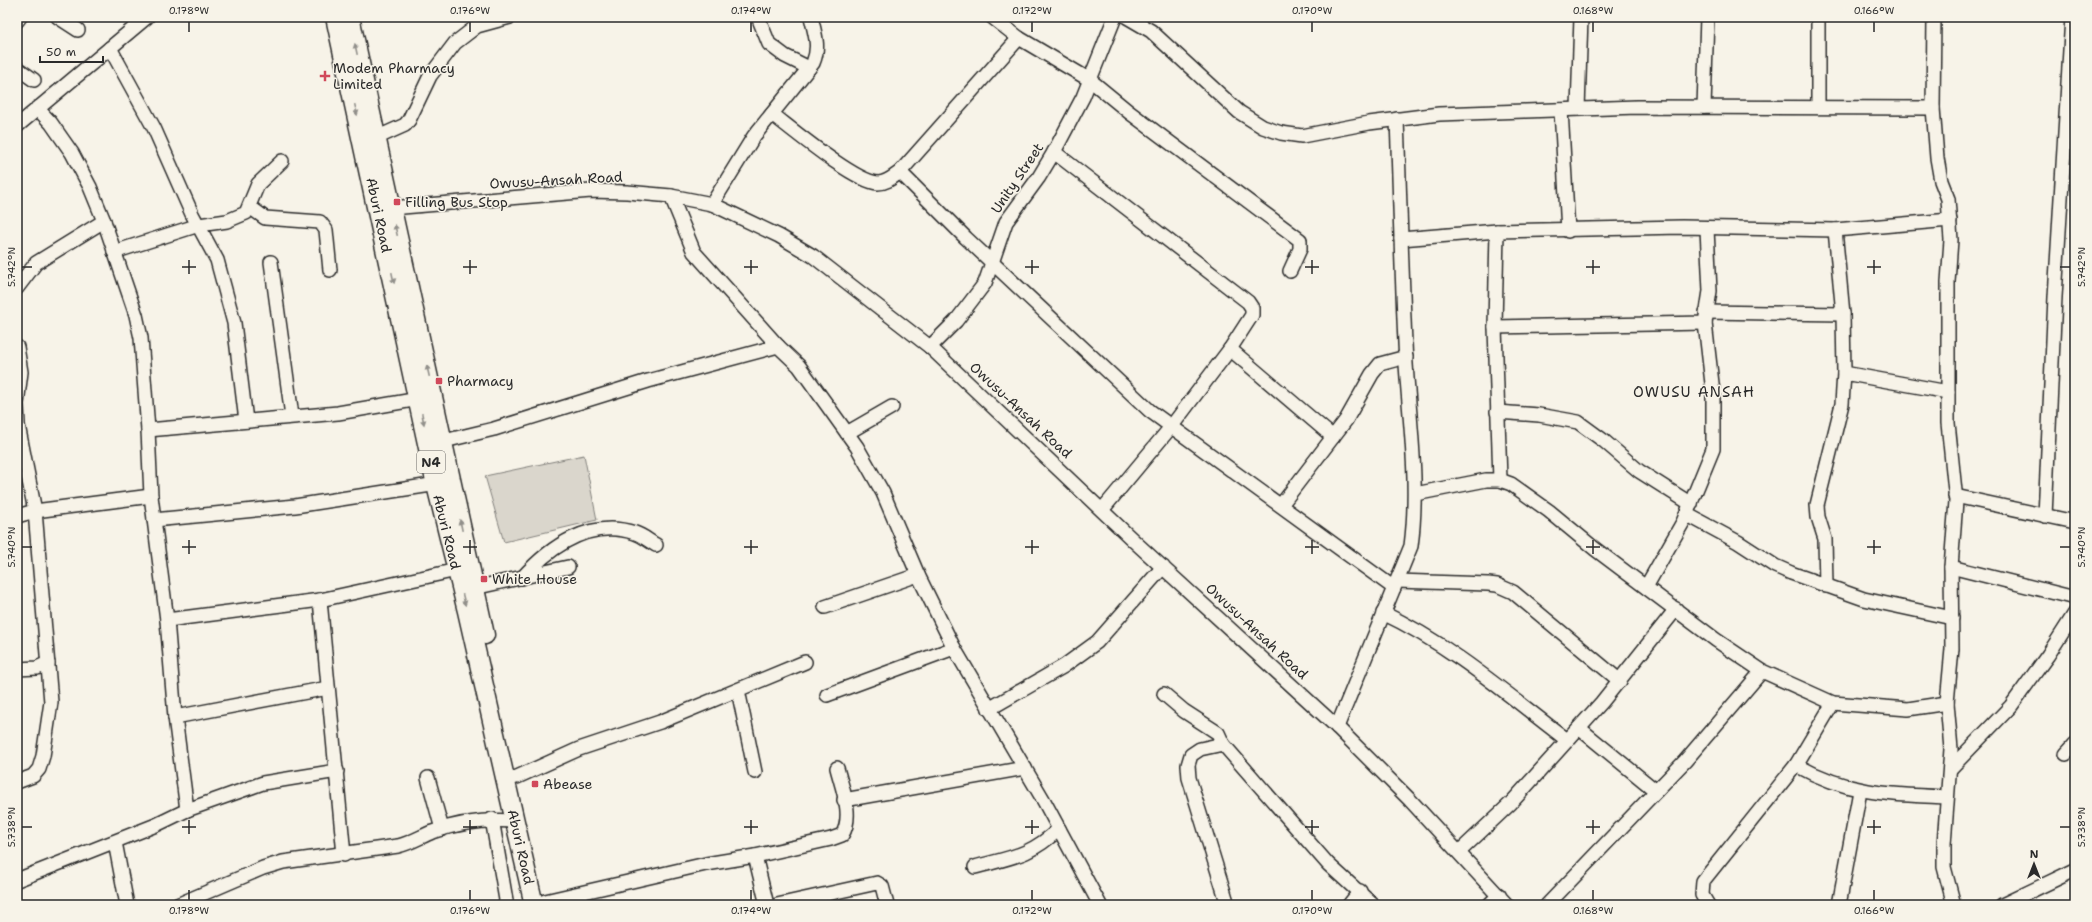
<svg xmlns="http://www.w3.org/2000/svg" width="2092" height="922" font-family="'Shantell Sans',sans-serif">
  <style>
    .green { fill: #dad6cc; stroke: #82807c }
    .lines { fill: none; stroke-linecap: round; stroke-linejoin: round }
    .minor-casing { stroke: #2b2b2b; stroke-width: 16 }
    .highway-casing { stroke: #2b2b2b; stroke-width: 21 }
    .minor { stroke: #f7f3e8; stroke-width: 13 }
    .highway { stroke: #f7f3e8; stroke-width: 18 }
    .oneway { fill: #918f8a }
    .ticks { fill: none; stroke: #2b2b2b; stroke-width: 1.5 }
    .poi-dot { fill: #d1495b; stroke: #f7f3e8; stroke-width: 1.5 }
    .labels { text-anchor: middle; stroke-width: 3; stroke-linejoin: round; paint-order: stroke }
    .shield { fill: #f7f3e8; stroke: #686764; stroke-width: 1 }
    .shield-label { font-size: 13px; font-weight: bold; fill: #2b2b2b }
    .poi-label { font-size: 14px; fill: #2b2b2b; stroke: #f7f3e8; text-anchor: start }
    .street-label { font-size: 14px; fill: #2b2b2b; stroke: #f7f3e8 }
    .neighbourhood-label { font-size: 15px; letter-spacing: 1px; fill: #2b2b2b; stroke: #f7f3e8 }
    .neatline { fill: none; stroke: #2b2b2b; stroke-width: 1.5 }
    .ticks-label { font-size: 10px; text-anchor: middle; fill: #2b2b2b }
  </style>
  <rect width="100%" height="100%" fill="#f7f3e8"/>
  <filter id="ink" filterUnits="userSpaceOnUse"><feTurbulence type="fractalNoise" baseFrequency=".025" numOctaves="2"/><feDisplacementMap in="SourceGraphic" scale="8" xChannelSelector="R" yChannelSelector="G"/><feConvolveMatrix kernelMatrix="1 2 1 2 8 2 1 2 1" color-interpolation-filters="sRGB"/></filter>
  <g filter="url(#ink)">
    <polygon class="green" points="584,455 597,520 504,542 485,476"/>
    <g class="lines">
      <g class="minor-casing">
        <g id="minor">
          <polyline points="58,17 78,30"/>
          <polyline points="758,17 769,44 785,56 809,68"/>
          <polyline points="992,17 1019,38"/>
          <polyline points="1127,17 1151,31 1239,112 1263,127 1281,133 1302,136 1369,123 1439,114 1637,107 1933,108"/>
          <polyline points="1934,17 1933,108 1937,158 1941,181 1948,199 1951,240 1948,282 1948,423 1956,501 1951,567 1952,649 1947,703 1951,749 1944,844 1944,867 1954,905"/>
          <polyline points="17,21 20,17"/>
          <polyline points="110,48 154,128 192,214 217,260 234,323 246,421"/>
          <polyline points="17,68 34,80"/>
          <polyline points="1704,107 1707,17"/>
          <polyline points="1818,107 1818,17"/>
          <polyline points="37,108 51,123 72,153 90,187 104,221 136,315 141,338 148,430 151,496 167,620 175,717 187,810"/>
          <polyline points="1578,109 1581,17"/>
          <polyline points="1561,110 1568,231"/>
          <path d="M772,114C793,130 855,182 878,183C887,183 893,177 900,172L1019,38L1090,80L1129,112L1300,240V249L1290,271"/>
          <polyline points="17,126 147,17"/>
          <polyline points="376,138 405,125 409,120 430,76 455,43 477,26 510,17"/>
          <polyline points="1054,152 1248,302 1252,308 1252,315 1230,349 1171,427 1102,510"/>
          <polyline points="900,172 966,238 1150,411 1394,588"/>
          <polyline points="671,196 694,252 778,346 799,366 857,447 883,493 918,575 954,648 1044,801 1100,905"/>
          <path d="M712,204L754,136L813,63C820,47 815,34 811,17"/>
          <polyline points="250,207 265,218 320,222 326,230 330,270"/>
          <polyline points="391,208 591,191 627,192 671,196 712,204 779,236 813,256 930,347 1135,542 1337,727 1410,800 1507,905"/>
          <polyline points="1497,231 1495,327 1500,480"/>
          <polyline points="1401,239 1497,231 1682,227 1835,230 1950,220"/>
          <polyline points="114,252 199,225 227,221 246,213 258,184 282,161"/>
          <polyline points="271,262 292,416"/>
          <polyline points="17,288 36,263 104,221"/>
          <polyline points="1706,312 1843,314"/>
          <polyline points="1495,327 1705,323 1710,291 1707,229"/>
          <polyline points="17,347 21,372 17,404 18,425 35,511 51,702 43,756 39,769 33,776 17,782"/>
          <polyline points="930,347 956,321 985,283 1006,222 1039,177 1054,152 1083,97 1115,17"/>
          <polyline points="1230,349 1333,437"/>
          <polyline points="1844,373 1948,392"/>
          <polyline points="1497,412 1539,415 1578,422 1604,441 1639,471 1691,504"/>
          <polyline points="148,430 338,413 419,399"/>
          <polyline points="847,433 892,407"/>
          <polyline points="444,441 494,429 648,381 778,346"/>
          <polyline points="1415,494 1486,480 1500,480 1511,484 1549,511 1595,549 1716,640 1762,671 1833,703 1908,709 1947,703"/>
          <polyline points="1955,496 2075,522"/>
          <polyline points="1281,505 1346,420 1372,374 1380,364 1406,357"/>
          <polyline points="1686,514 1738,542 1775,566 1791,573 1864,599 1952,618"/>
          <polyline points="17,516 35,511 151,496"/>
          <polyline points="2045,516 2055,297 2072,17"/>
          <polyline points="154,520 295,506 444,483"/>
          <polyline points="1951,567 2075,598"/>
          <path d="M522,578C550,547 590,518 635,533C642,535 649,541 656,545"/>
          <polyline points="1397,581 1488,584 1497,585 1513,592 1620,681"/>
          <polyline points="1826,586 1825,539 1818,517 1817,505 1842,404 1844,373 1843,314 1835,230"/>
          <polyline points="1646,587 1683,522 1713,449 1713,392 1705,323"/>
          <polyline points="474,588 568,567"/>
          <polyline points="320,600 344,855"/>
          <polyline points="825,607 918,575"/>
          <path d="M1383,613C1451,645 1508,695 1567,740"/>
          <polyline points="167,620 320,600 457,570"/>
          <polyline points="17,669 37,668 48,663"/>
          <polyline points="738,690 755,772"/>
          <polyline points="1164,694 1184,711 1218,733 1223,744 1328,864 1373,905"/>
          <polyline points="827,695 954,648"/>
          <polyline points="989,709 1064,666 1097,642 1163,567"/>
          <polyline points="175,717 328,688"/>
          <path d="M1337,727L1411,546C1419,485 1410,425 1406,364C1402,283 1400,201 1397,119"/>
          <polyline points="1579,728 1656,791"/>
          <polyline points="1223,744 1200,749 1191,755 1188,765 1189,778 1228,905"/>
          <polyline points="2066,754 2075,744"/>
          <path d="M1796,765C1848,794 1888,795 1947,797"/>
          <polyline points="1950,769 2011,706 2048,655 2075,613"/>
          <polyline points="517,777 579,749 660,722 805,662"/>
          <polyline points="428,778 442,829"/>
          <polyline points="844,800 1025,768"/>
          <polyline points="492,819 506,900 505,905"/>
          <polyline points="115,842 127,905"/>
          <polyline points="1459,852 1511,803 1602,702 1676,609"/>
          <path d="M755,856L831,839L842,835C854,816 842,788 837,768"/>
          <path d="M975,867C1012,857 1030,856 1059,829"/>
          <polyline points="17,880 156,825 187,810 263,783 337,771"/>
          <polyline points="545,901 706,864 755,856 767,905"/>
          <path d="M177,905L263,868L283,862L398,846C411,843 420,837 432,832C460,822 486,819 515,821"/>
          <polyline points="777,905 877,883 882,886 887,905"/>
          <polyline points="1349,905 1360,891"/>
          <polyline points="1489,905 1499,895"/>
          <polyline points="1547,905 1685,761 1762,671"/>
          <polyline points="1708,905 1702,895 1703,881 1796,765 1833,703"/>
          <polyline points="1839,905 1860,791"/>
          <polyline points="2002,905 2075,870"/>
        </g>
      </g>
      <g class="highway-casing">
        <g id="highway">
          <polyline points="335,17 436,485 467,611 534,905"/>
          <polyline points="350,17 485,635"/>
        </g>
      </g>
      <use href="#minor" class="minor"/>
      <use href="#highway" class="highway"/>
    </g>
    <defs><path id="oneway-solid" d="M-6-.8H1V-3.2L6.5 0L1 3.2V.8H-6Z"/></defs>
    <g class="oneway">
      <use href="#oneway-solid" transform="translate(356 49) rotate(-102)"/>
      <use href="#oneway-solid" transform="translate(356 110) rotate(77)"/>
      <use href="#oneway-solid" transform="translate(396 230) rotate(-103)"/>
      <use href="#oneway-solid" transform="translate(393 278) rotate(78)"/>
      <use href="#oneway-solid" transform="translate(428 371) rotate(-103)"/>
      <use href="#oneway-solid" transform="translate(423 419) rotate(79)"/>
      <use href="#oneway-solid" transform="translate(461 525) rotate(-102)"/>
      <use href="#oneway-solid" transform="translate(464 600) rotate(76)"/>
    </g>
  </g>
  <path class="ticks" d="M189,22V32M470,22V32M751,22V32M1032,22V32M1312,22V32M1593,22V32M1874,22V32M189,260V274M470,260V274M751,260V274M1032,260V274M1312,260V274M1593,260V274M1874,260V274M22,267H32M182,267H196M463,267H477M744,267H758M1025,267H1039M1305,267H1319M1586,267H1600M1867,267H1881M2060,267H2070M189,540V554M470,540V554M751,540V554M1032,540V554M1312,540V554M1593,540V554M1874,540V554M22,547H32M182,547H196M463,547H477M744,547H758M1025,547H1039M1305,547H1319M1586,547H1600M1867,547H1881M2060,547H2070M189,820V834M470,820V834M751,820V834M1032,820V834M1312,820V834M1593,820V834M1874,820V834M22,827H32M182,827H196M463,827H477M744,827H758M1025,827H1039M1305,827H1319M1586,827H1600M1867,827H1881M2060,827H2070M189,890V900M470,890V900M751,890V900M1032,890V900M1312,890V900M1593,890V900M1874,890V900"/>
  <g class="poi-dot">
    <path d="M323 70h4v4h4v4h-4v4h-4v-4h-4v-4h4z"/>
    <rect x="393" y="198" width="8" height="8" rx="2"/>
    <rect x="435" y="377" width="8" height="8" rx="2"/>
    <rect x="480" y="575" width="8" height="8" rx="2"/>
    <rect x="531" y="780" width="8" height="8" rx="2"/>
  </g>
  <g class="labels">
    <rect class="shield" x="417" y="451" width="28" height="22" rx="3"/>
    <g class="shield-label">
      <text x="431" y="467">N4</text>
    </g>
    <g class="poi-label">
      <text x="333" y="73">Modem Pharmacy<tspan x="333" dy="16">Limited</tspan></text>
      <text x="405" y="207">Filling Bus Stop</text>
      <text x="447" y="386">Pharmacy</text>
      <text x="492" y="584">White House</text>
      <text x="543" y="789">Abease</text>
    </g>
    <g class="street-label">
      <text transform="translate(1017 178) rotate(-56)" y="5">Unity Street</text>
      <text transform="translate(556 180) rotate(-3)" y="5">Owusu-Ansah Road</text>
      <text transform="translate(379 215) rotate(78)" y="5">Aburi Road</text>
      <text transform="translate(1021 410) rotate(43)" y="5">Owusu-Ansah Road</text>
      <text transform="translate(447 532) rotate(76)" y="5">Aburi Road</text>
      <text transform="translate(1257 631) rotate(43)" y="5">Owusu-Ansah Road</text>
      <text transform="translate(521 847) rotate(77)" y="5">Aburi Road</text>
    </g>
    <g class="neighbourhood-label">
      <text x="1694" y="397">OWUSU ANSAH</text>
    </g>
  </g>
  <rect width="2092" height="922" fill="none" stroke="#f7f3e8" stroke-width="44"/>
  <g transform="translate(2034 864)" stroke="#f7f3e8" stroke-width="3" paint-order="stroke">
  <path d="M0-3L7 15L0 10L-7 15Z" fill="#2b2b2b"/>
  <text y="-6" font-size="11" font-weight="bold" text-anchor="middle" fill="#2b2b2b">N</text>
  </g>
  <path d="M40 56v6h63v-6" fill="none" stroke="#2b2b2b" stroke-width="2"/>
  <text x="46" y="56" font-size="12" fill="#2b2b2b" stroke="#f7f3e8" stroke-width="3" paint-order="stroke">50 m</text>
  <rect x="22" y="22" width="2048" height="878" class="neatline"/>
  <g class="ticks-label">
    <text x="189" y="14">0.178°W</text>
    <text x="470" y="14">0.176°W</text>
    <text x="751" y="14">0.174°W</text>
    <text x="1032" y="14">0.172°W</text>
    <text x="1312" y="14">0.170°W</text>
    <text x="1593" y="14">0.168°W</text>
    <text x="1874" y="14">0.166°W</text>
    <text transform="translate(11 267) rotate(-90)" y="4">5.742°N</text>
    <text transform="translate(2081 267) rotate(-90)" y="4">5.742°N</text>
    <text transform="translate(11 547) rotate(-90)" y="4">5.740°N</text>
    <text transform="translate(2081 547) rotate(-90)" y="4">5.740°N</text>
    <text transform="translate(11 827) rotate(-90)" y="4">5.738°N</text>
    <text transform="translate(2081 827) rotate(-90)" y="4">5.738°N</text>
    <text x="189" y="914">0.178°W</text>
    <text x="470" y="914">0.176°W</text>
    <text x="751" y="914">0.174°W</text>
    <text x="1032" y="914">0.172°W</text>
    <text x="1312" y="914">0.170°W</text>
    <text x="1593" y="914">0.168°W</text>
    <text x="1874" y="914">0.166°W</text>
  </g>
</svg>
